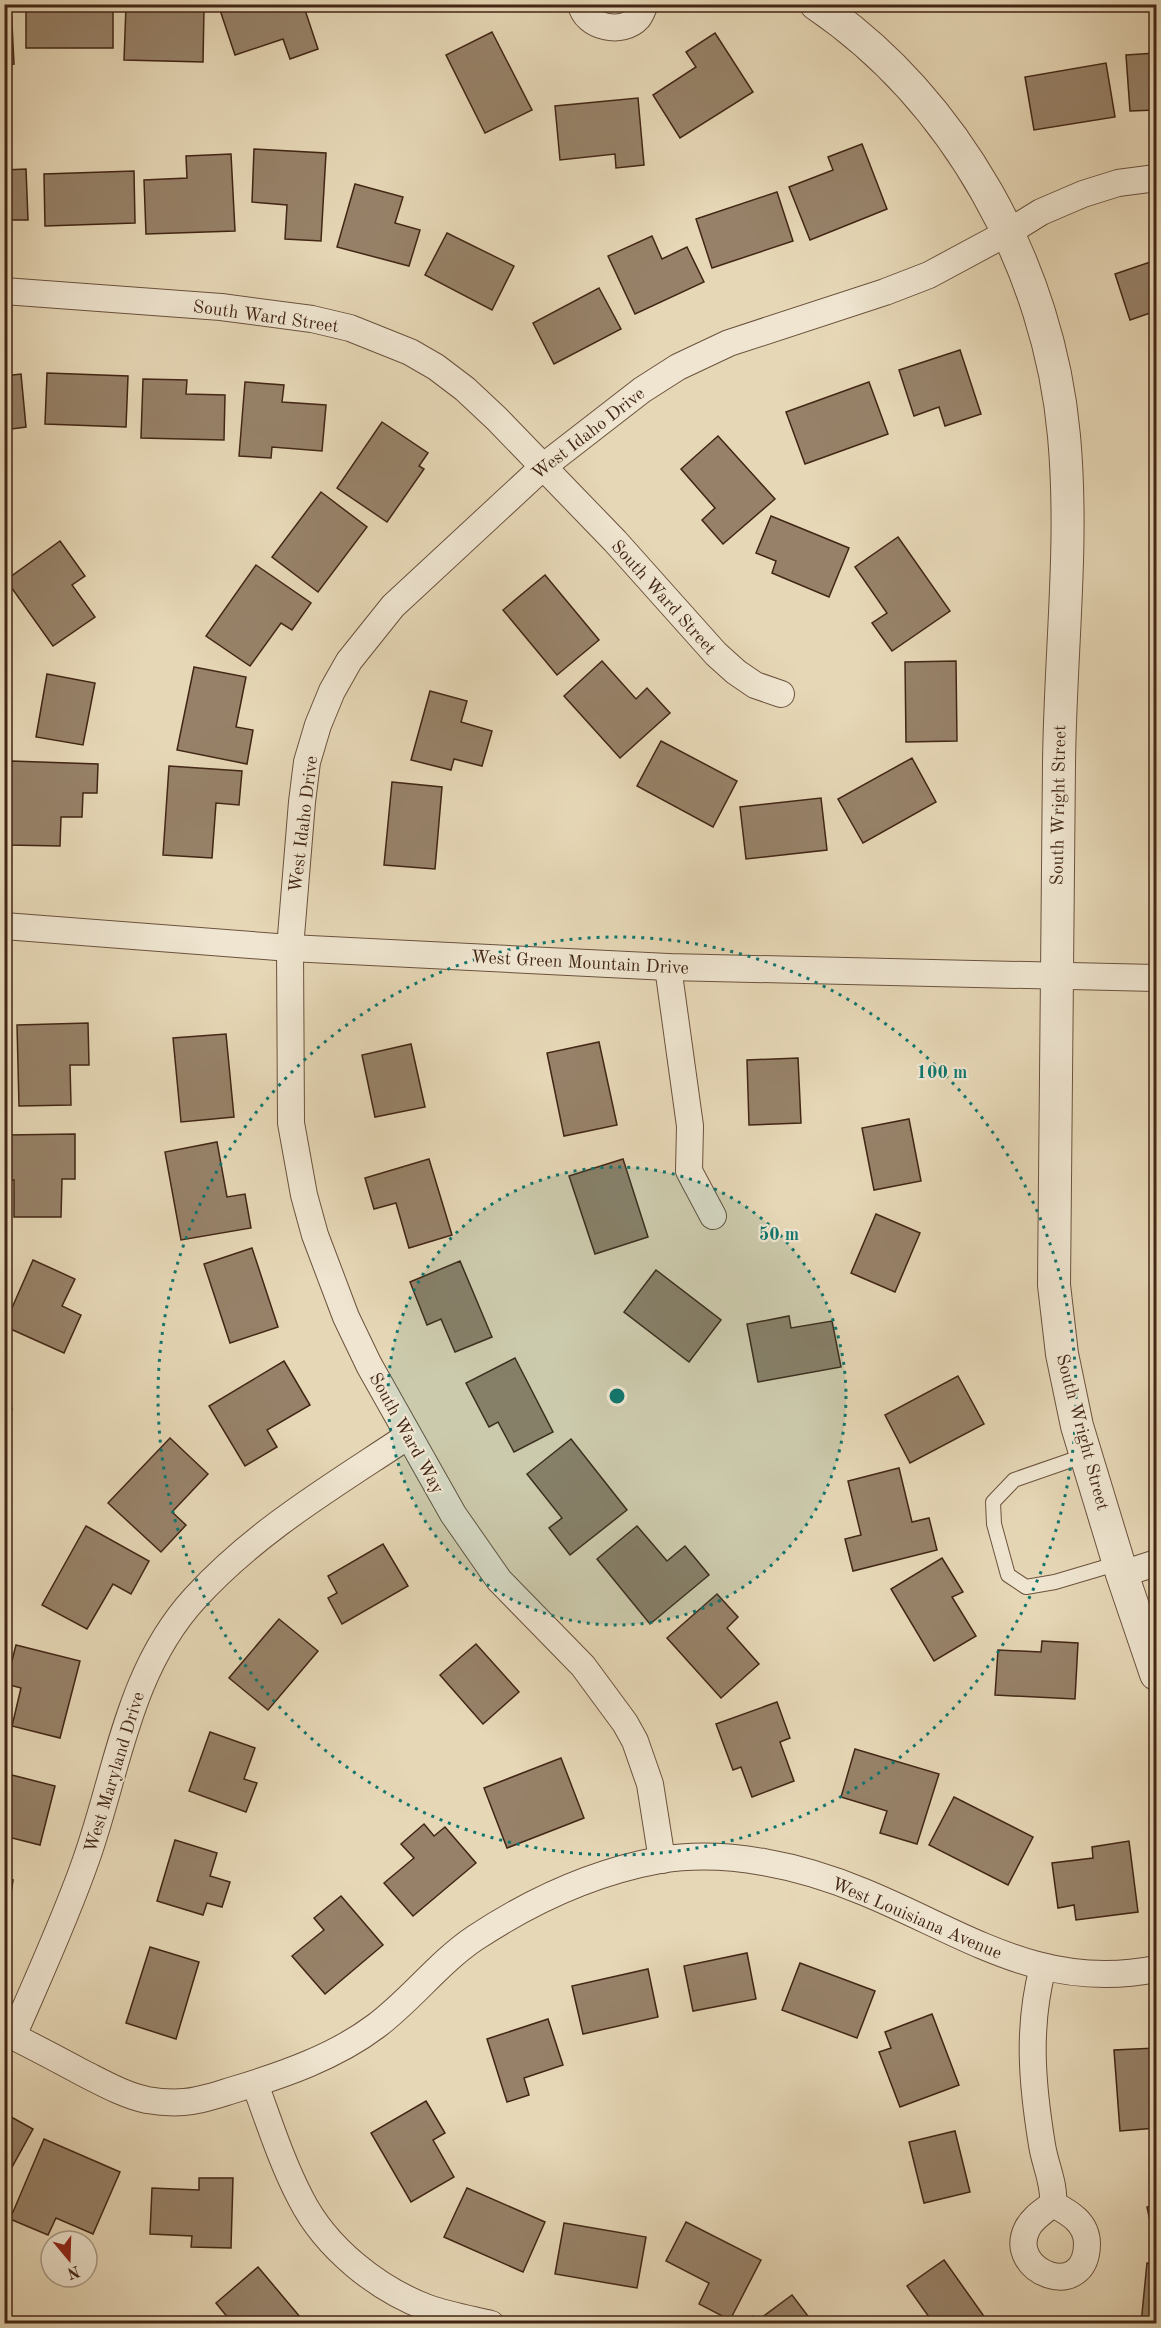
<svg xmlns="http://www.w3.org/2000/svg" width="1161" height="2328" font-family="'Old Standard TT',serif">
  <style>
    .building { fill: #978269; stroke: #422615; stroke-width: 1.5 }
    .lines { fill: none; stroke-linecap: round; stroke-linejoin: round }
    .service-casing { stroke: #6b523d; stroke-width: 16 }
    .minor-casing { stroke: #6b523d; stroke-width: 28 }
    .tertiary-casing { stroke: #6b523d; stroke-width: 34 }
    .service { stroke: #efe5d0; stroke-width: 14 }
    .minor { stroke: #efe5d0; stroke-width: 26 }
    .tertiary { stroke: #efe5d0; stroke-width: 32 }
    .ring { fill: none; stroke: #0f766e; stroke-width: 3; stroke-dasharray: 3 6 }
    .labels { text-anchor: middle; stroke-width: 4.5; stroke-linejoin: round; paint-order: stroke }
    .street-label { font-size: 18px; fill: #422615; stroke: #efe5d0 }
    .centre { fill: #0f766e; stroke: #efe5d0; stroke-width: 3 }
    .ring-label { font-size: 18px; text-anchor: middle; font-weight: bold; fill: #0f766e; stroke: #efe5d0; stroke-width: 4.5; stroke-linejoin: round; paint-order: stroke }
  </style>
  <rect width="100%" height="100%" fill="#e6d7b6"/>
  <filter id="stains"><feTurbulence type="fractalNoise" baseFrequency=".00333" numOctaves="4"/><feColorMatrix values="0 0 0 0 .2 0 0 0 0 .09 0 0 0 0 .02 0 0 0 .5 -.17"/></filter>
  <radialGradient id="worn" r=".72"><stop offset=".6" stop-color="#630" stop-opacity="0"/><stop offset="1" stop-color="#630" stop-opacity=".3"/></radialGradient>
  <g class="building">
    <polygon points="4,4 11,4 14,64 4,65"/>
    <rect x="26" y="4" width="87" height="44"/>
    <polygon points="218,4 303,4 318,49 290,59 283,39 235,55"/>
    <polygon points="446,4 502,4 502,9 446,11"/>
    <polygon points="952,4 979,4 979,7"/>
    <polygon points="126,6 204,8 203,62 124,60"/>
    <polygon points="492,32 532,110 485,133 446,55"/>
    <polygon points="715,33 753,92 680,138 653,95 696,67 686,52"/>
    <polygon points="1156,53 1156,110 1130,111 1126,55"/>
    <polygon points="1106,63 1115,117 1034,130 1025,77"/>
    <polygon points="638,98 644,165 616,168 615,154 560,160 555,106"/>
    <polygon points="862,144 887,209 810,240 789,187 833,170 828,157"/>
    <polygon points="254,149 326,153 321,241 285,239 287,205 252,202"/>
    <polygon points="231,154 235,231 146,234 144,180 187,178 186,156"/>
    <polygon points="26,169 28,220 4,220 4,170"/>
    <polygon points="134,171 135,223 45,226 44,174"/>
    <polygon points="355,184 403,197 395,223 420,230 409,266 337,247"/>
    <polygon points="777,192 793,241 712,268 696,219"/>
    <polygon points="447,233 514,266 492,310 425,275"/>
    <polygon points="652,236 662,259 687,247 704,282 635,314 608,256"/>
    <polygon points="1156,260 1156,311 1130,320 1115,274"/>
    <polygon points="599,288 621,329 554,364 533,323"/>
    <polygon points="960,350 981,414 945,426 939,407 914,416 899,370"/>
    <polygon points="47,373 128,376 126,427 45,424"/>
    <polygon points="21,374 26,427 4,430 4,376"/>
    <polygon points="143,379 187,380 186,394 225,395 224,440 141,438"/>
    <polygon points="245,382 284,385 282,402 326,405 322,451 272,447 271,458 239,456"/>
    <polygon points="869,382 888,434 805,464 786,412"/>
    <polygon points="382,422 428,453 419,466 424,469 387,522 337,488"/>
    <polygon points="718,436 775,499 723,544 702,520 715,508 681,469"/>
    <polygon points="321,492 367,527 318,592 272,557"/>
    <polygon points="771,516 849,548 829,597 772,573 776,561 756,553"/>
    <polygon points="898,537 950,611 892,651 872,623 887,613 855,567"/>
    <polygon points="60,541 85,576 72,585 95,617 53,646 6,580"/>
    <polygon points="256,565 311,603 292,630 281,623 250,666 206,636"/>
    <polygon points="545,575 599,640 557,675 503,610"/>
    <polygon points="602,661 636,699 647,688 670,713 620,758 564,696"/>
    <polygon points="956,661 957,741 906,742 905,662"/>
    <polygon points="194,667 246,677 236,727 253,730 247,764 177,750"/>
    <polygon points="47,674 95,683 83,745 36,737"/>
    <polygon points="430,691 467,701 461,722 492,731 482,766 454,759 451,770 411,760"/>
    <polygon points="661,741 737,781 713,827 637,786"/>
    <polygon points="912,758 936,802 863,843 838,799"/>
    <polygon points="11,761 98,764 97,793 83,793 82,817 61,817 60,846 8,845"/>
    <polygon points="169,766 242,771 239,805 216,803 212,858 163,855"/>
    <polygon points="392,782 442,787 435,869 384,865"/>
    <polygon points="821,798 827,850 746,859 740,807"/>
    <polygon points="88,1023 89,1065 70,1065 71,1105 19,1106 17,1025"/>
    <polygon points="226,1034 234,1117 181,1122 173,1038"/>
    <polygon points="599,1042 617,1125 564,1136 547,1053"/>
    <polygon points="411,1044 425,1107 375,1117 362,1055"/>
    <polygon points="798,1058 801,1123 749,1125 747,1060"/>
    <polygon points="909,1119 921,1181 874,1190 862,1128"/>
    <polygon points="75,1134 75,1179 62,1179 61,1217 14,1217 14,1180 7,1180 7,1135"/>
    <polygon points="217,1142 227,1197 245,1194 251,1228 181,1240 165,1152"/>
    <polygon points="429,1159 452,1235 409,1248 396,1203 374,1209 365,1178"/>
    <polygon points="623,1159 648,1237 595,1254 569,1176"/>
    <polygon points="876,1214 920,1233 895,1292 851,1273"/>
    <polygon points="252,1248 278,1327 230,1343 204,1264"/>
    <polygon points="33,1260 75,1279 62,1306 81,1315 64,1353 4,1326"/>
    <polygon points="460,1261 492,1337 455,1352 441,1319 427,1325 410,1282"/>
    <polygon points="656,1270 721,1320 689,1362 624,1312"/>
    <polygon points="789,1316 791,1328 832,1321 841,1367 758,1382 747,1324"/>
    <polygon points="515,1358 553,1432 514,1452 498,1422 489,1427 466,1383"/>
    <polygon points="284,1361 310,1405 267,1430 277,1447 245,1466 209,1406"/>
    <polygon points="4,1373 12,1409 4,1410"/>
    <polygon points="958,1376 984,1424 910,1463 885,1415"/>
    <polygon points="170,1438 208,1474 172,1512 186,1525 161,1552 108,1503"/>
    <polygon points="571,1439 627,1510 570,1555 549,1528 562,1518 527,1474"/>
    <polygon points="899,1468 912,1522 929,1518 937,1550 853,1571 845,1539 861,1535 848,1481"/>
    <polygon points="86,1526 149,1561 131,1594 113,1584 87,1629 42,1605"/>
    <polygon points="637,1526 667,1561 685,1546 709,1575 650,1624 597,1559"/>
    <polygon points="383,1544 408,1586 342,1624 328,1598 337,1593 328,1576"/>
    <polygon points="942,1558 963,1592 952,1597 976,1636 934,1661 891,1589"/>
    <polygon points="717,1594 738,1617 727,1628 759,1664 721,1698 667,1638"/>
    <polygon points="279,1619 318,1651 268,1710 229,1678"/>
    <polygon points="1042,1641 1078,1643 1075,1699 995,1695 998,1650 1041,1652"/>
    <polygon points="476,1644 519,1692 483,1724 440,1675"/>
    <polygon points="16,1645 80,1661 60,1738 12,1726 21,1688 6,1684"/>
    <polygon points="777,1702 790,1738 780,1742 794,1781 752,1797 741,1767 733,1770 716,1724"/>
    <polygon points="210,1732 255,1748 244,1779 257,1783 246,1812 189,1791"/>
    <polygon points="855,1749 939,1774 917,1844 880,1833 887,1811 841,1797"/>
    <polygon points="561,1758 584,1818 507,1848 484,1788"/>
    <polygon points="4,1773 55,1786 40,1845 4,1836"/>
    <polygon points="954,1797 1033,1837 1008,1885 929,1845"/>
    <polygon points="424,1824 434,1836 445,1827 476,1863 413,1916 384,1883 414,1858 401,1844"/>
    <polygon points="175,1840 217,1853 210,1876 230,1882 222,1907 207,1903 203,1915 157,1901"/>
    <polygon points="1129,1841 1138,1912 1076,1920 1074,1905 1058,1908 1052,1863 1093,1858 1092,1847"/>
    <polygon points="4,1879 13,1880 8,1916 4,1915"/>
    <polygon points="341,1896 383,1945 325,1994 292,1956 324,1930 314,1918"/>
    <polygon points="150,1947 199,1962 176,2039 126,2023"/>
    <polygon points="747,1953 756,1999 693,2011 684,1966"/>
    <polygon points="800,1963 875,1991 857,2038 782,2010"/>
    <polygon points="648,1969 658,2017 583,2034 572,1986"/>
    <polygon points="932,2014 959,2085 900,2107 879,2052 891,2048 885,2032"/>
    <polygon points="548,2019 563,2065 524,2078 529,2095 507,2102 487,2039"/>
    <polygon points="1156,2048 1156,2128 1120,2131 1114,2050"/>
    <polygon points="426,2101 445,2133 433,2140 454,2177 411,2202 371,2133"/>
    <polygon points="4,2113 33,2129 6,2178 4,2177"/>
    <polygon points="955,2131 970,2192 924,2203 909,2142"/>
    <polygon points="44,2139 120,2172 93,2234 56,2218 48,2235 10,2219"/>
    <polygon points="199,2178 233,2178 231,2248 191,2247 192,2236 150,2234 152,2188 199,2190"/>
    <polygon points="467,2188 545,2222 523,2272 444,2237"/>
    <polygon points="1156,2205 1156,2244 1155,2244 1147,2207"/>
    <polygon points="686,2222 761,2260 730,2320 699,2304 709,2283 666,2261"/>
    <polygon points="564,2223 646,2237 637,2288 555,2274"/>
    <polygon points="944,2260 988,2322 986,2324 934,2324 907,2286"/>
    <polygon points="1147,2263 1156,2264 1156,2324 1141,2324"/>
    <polygon points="258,2267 306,2324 233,2324 216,2303"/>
    <polygon points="792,2295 814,2324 743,2324 753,2316 757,2321"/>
  </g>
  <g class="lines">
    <g class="service-casing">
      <polyline id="service" points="1086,1455 1014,1480 993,1502 994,1524 1008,1575 1026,1587 1055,1582 1119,1563"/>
    </g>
    <g class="minor-casing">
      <g id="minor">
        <path d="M581,4C585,28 623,35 638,18C641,15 643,8 645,4"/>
        <polyline points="4,291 221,307 312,319 350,328 410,352 436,367 465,389 497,419 615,541 716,654 736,672 755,685 781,694"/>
        <polyline points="4,926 290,948 668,967 1156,978"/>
        <polyline points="668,967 690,1126 689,1171 713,1216"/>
        <polyline points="1122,1574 1156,1563"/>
        <polyline points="662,1860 650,1784 635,1741 625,1723 583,1666 499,1580 453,1514 369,1365 346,1317 315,1235 304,1195 291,1123 290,948 302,802 307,762 318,725 332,691 349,661 393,606 544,466 642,390 678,367 729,343 885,292 929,275 1007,233 1041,212 1083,194 1118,183 1156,178"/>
        <path d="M1043,1967C1027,2027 1032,2084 1042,2145C1045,2165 1055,2184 1053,2204C1044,2211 1032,2218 1027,2229C1006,2272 1086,2303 1087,2244C1087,2223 1070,2213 1053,2204"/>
        <path d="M4,2032C31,2045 57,2059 83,2073C103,2083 124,2095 147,2100C159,2102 172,2103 184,2102C201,2101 217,2095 233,2090C283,2075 335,2057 376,2026C412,1999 438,1963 475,1938C531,1901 594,1872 660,1860C727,1849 802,1866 864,1892C964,1933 1041,1992 1156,1969"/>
        <path d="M13,2036C38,1978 65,1920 86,1860C118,1770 128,1671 195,1598C256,1531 333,1486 408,1436"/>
        <path d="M255,2084C269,2122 282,2163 301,2199C326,2248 377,2289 428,2308C448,2315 470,2319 491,2324"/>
      </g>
    </g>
    <g class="tertiary-casing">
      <path id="tertiary" d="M816,4C957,100 1049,268 1064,436C1074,545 1060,655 1059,765C1057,938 1056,1111 1054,1285L1062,1354L1077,1426L1122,1574L1156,1674"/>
    </g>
    <use href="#service" class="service"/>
    <use href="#minor" class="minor"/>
    <use href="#tertiary" class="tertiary"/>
  </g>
  <circle cx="617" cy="1396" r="229" fill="#0f766e" fill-opacity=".12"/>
  <g class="ring">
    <circle cx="617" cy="1396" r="229"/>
    <circle cx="617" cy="1396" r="459"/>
  </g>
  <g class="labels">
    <g class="street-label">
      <text transform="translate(266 316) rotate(8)" y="6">South Ward Street</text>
      <text transform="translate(588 433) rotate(-38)" y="6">West Idaho Drive</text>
      <text transform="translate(664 597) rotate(48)" y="6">South Ward Street</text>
      <text transform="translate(1058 805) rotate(-89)" y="6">South Wright Street</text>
      <text transform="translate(303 824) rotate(-83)" y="6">West Idaho Drive</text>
      <text transform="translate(580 962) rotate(3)" y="6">West Green Mountain Drive</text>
      <text transform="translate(1083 1432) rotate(75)" y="6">South Wright Street</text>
      <text transform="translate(407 1433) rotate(61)" y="6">South Ward Way</text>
      <text transform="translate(114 1772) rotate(-73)" y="6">West Maryland Drive</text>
      <text transform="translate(917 1918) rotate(23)" y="6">West Louisiana Avenue</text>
    </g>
  </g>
  <circle cx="617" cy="1396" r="9" class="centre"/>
  <g class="ring-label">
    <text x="942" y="1078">100 m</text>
    <text x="779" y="1240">50 m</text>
  </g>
  <rect width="1161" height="2328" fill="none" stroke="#e6d7b6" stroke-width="24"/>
  <rect x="6" y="6" width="1149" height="2316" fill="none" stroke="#422615" stroke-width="3"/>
  <rect x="12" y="12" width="1137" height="2304" fill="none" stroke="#422615" stroke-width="1.5"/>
  <g transform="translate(69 2259) rotate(161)"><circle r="28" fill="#efe5d0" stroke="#aa9985" stroke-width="1.5"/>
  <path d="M0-4.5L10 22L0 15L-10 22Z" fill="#8f2418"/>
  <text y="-9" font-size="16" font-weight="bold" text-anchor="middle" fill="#422615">N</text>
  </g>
  <rect width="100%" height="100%" filter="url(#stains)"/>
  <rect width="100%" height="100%" fill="url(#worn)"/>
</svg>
